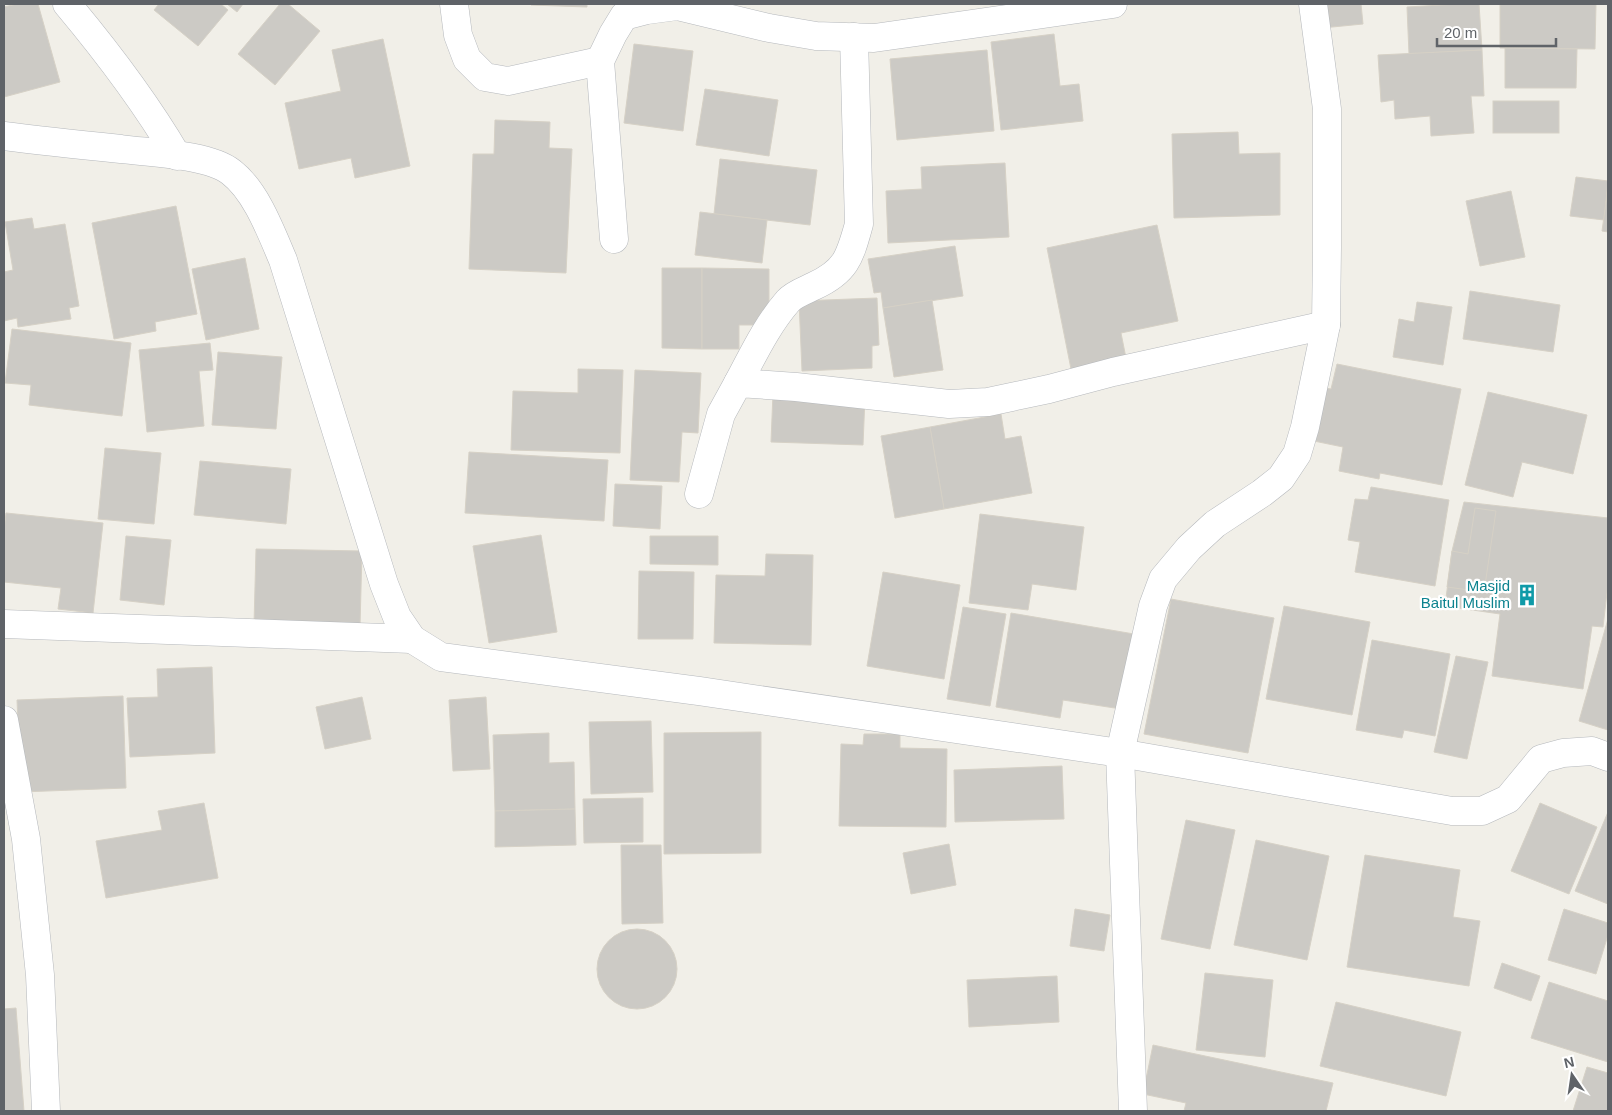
<svg xmlns="http://www.w3.org/2000/svg" width="1612" height="1115" font-family="Helvetica,sans-serif">
  <style>
    .building { fill: #cccac5; stroke: #d6d1c6 }
    .lines { fill: none; stroke-linecap: round; stroke-linejoin: round }
    .minor-casing { stroke: #b5b8bc; stroke-width: 29 }
    .minor { stroke: #fff; stroke-width: 28 }
    .labels { text-anchor: middle; stroke-width: 4.5; stroke-linejoin: round; paint-order: stroke }
    .culture-label { font-size: 15px; fill: #0d838f; stroke: #fff; text-anchor: end }
  </style>
  <rect width="100%" height="100%" fill="#f1efe8"/>
  <g class="building">
    <polygon points="17,4 38,4 60,82 4,97 4,7"/>
    <polygon points="159,4 221,4 228,10 198,46 154,10"/>
    <polygon points="227,4 243,4 237,12"/>
    <polygon points="280,4 288,4 320,31 275,85 238,54"/>
    <polygon points="531,4 587,4 587,7 531,5"/>
    <polygon points="1320,4 1361,4 1363,24 1322,28"/>
    <polygon points="1459,4 1479,4 1482,50 1409,54 1407,7"/>
    <polygon points="1500,4 1596,4 1595,49 1500,48"/>
    <polygon points="1054,34 1060,86 1079,84 1083,121 1001,130 991,42"/>
    <polygon points="383,39 410,166 355,178 351,158 299,169 285,103 341,91 332,50"/>
    <polygon points="634,44 693,51 683,131 624,123"/>
    <polygon points="1505,48 1577,49 1576,88 1505,88"/>
    <polygon points="987,50 994,131 897,140 890,59"/>
    <polygon points="1482,50 1484,96 1471,96 1474,133 1431,136 1430,116 1395,119 1394,100 1381,102 1378,55"/>
    <polygon points="705,89 778,100 769,156 696,145"/>
    <rect x="1493" y="101" width="66" height="32"/>
    <polygon points="495,120 550,122 549,148 572,149 566,273 469,269 473,154 494,154"/>
    <polygon points="1238,132 1239,154 1280,153 1280,215 1174,218 1172,134"/>
    <polygon points="720,159 817,170 810,225 714,214"/>
    <polygon points="1005,163 1009,237 888,243 886,191 922,189 921,167"/>
    <polygon points="1576,177 1608,181 1604,220 1570,216"/>
    <polygon points="1608,188 1608,232 1602,231"/>
    <polygon points="1511,191 1525,257 1480,266 1466,201"/>
    <polygon points="176,206 197,314 155,322 156,331 114,339 92,223"/>
    <polygon points="700,212 767,220 762,263 695,255"/>
    <polygon points="32,218 34,229 65,224 79,306 69,308 71,319 18,327 17,318 4,321 4,272 13,270 5,222"/>
    <polygon points="1157,225 1178,321 1121,333 1127,363 1072,374 1047,248"/>
    <polygon points="955,246 963,296 883,308 881,292 874,293 868,259"/>
    <polygon points="245,258 259,329 206,340 192,269"/>
    <polygon points="662,268 702,268 702,349 662,348"/>
    <polygon points="702,268 769,269 769,325 739,325 739,349 702,349"/>
    <polygon points="1470,291 1560,305 1553,352 1463,339"/>
    <polygon points="877,298 879,345 872,346 872,368 802,371 799,301"/>
    <polygon points="932,300 943,370 894,377 883,308"/>
    <polygon points="1417,302 1452,307 1443,365 1393,357 1399,319 1414,322"/>
    <polygon points="12,329 131,343 122,416 29,405 31,385 5,383"/>
    <polygon points="210,343 213,370 199,371 204,426 147,432 139,350"/>
    <polygon points="218,352 282,357 276,429 212,425"/>
    <polygon points="1337,364 1461,389 1442,485 1380,473 1379,479 1339,471 1343,447 1309,440 1319,387 1331,389"/>
    <polygon points="578,369 623,370 620,453 511,450 513,391 578,393"/>
    <polygon points="635,370 701,373 698,433 682,432 679,482 630,480"/>
    <polygon points="1488,392 1587,415 1573,474 1522,462 1513,497 1465,485"/>
    <polygon points="773,393 865,397 863,445 771,442"/>
    <polygon points="1001,414 1005,439 1021,436 1032,493 944,509 930,427"/>
    <polygon points="930,427 944,509 895,518 881,436"/>
    <polygon points="105,448 161,453 154,524 98,519"/>
    <polygon points="469,452 608,460 604,521 465,513"/>
    <polygon points="200,461 291,469 286,524 194,515"/>
    <polygon points="615,484 662,486 660,529 613,526"/>
    <polygon points="1371,487 1449,500 1435,586 1355,572 1360,542 1348,540 1355,499 1368,500"/>
    <polygon points="1464,502 1608,518 1608,584 1603,627 1592,626 1583,689 1492,676 1500,614 1445,606 1452,551"/>
    <polygon points="1475,508 1496,511 1484,592 1447,587 1452,551 1468,554"/>
    <polygon points="6,513 103,523 93,613 58,609 61,588 4,582 4,530"/>
    <polygon points="980,514 1084,527 1076,590 1032,584 1028,610 969,603"/>
    <polygon points="541,535 557,632 489,643 473,546"/>
    <polygon points="126,536 171,540 164,605 120,600"/>
    <polygon points="650,536 718,536 718,565 650,564"/>
    <polygon points="256,549 362,551 360,626 254,624"/>
    <polygon points="766,554 813,555 811,645 714,643 716,575 765,576"/>
    <polygon points="639,571 694,572 693,639 638,639"/>
    <polygon points="883,572 960,585 944,679 867,666"/>
    <polygon points="1171,599 1274,618 1248,753 1144,734"/>
    <polygon points="1284,606 1370,622 1352,715 1266,699"/>
    <polygon points="963,607 1006,614 990,706 947,699"/>
    <polygon points="1011,613 1134,634 1121,709 1063,700 1060,718 996,707"/>
    <polygon points="1608,619 1608,730 1579,721"/>
    <polygon points="1372,640 1450,654 1435,736 1404,730 1402,738 1356,730"/>
    <polygon points="1456,656 1488,662 1467,759 1434,752"/>
    <polygon points="212,667 215,753 130,757 127,698 158,697 157,669"/>
    <polygon points="123,696 126,788 21,792 17,700"/>
    <polygon points="362,697 371,739 325,749 316,707"/>
    <polygon points="486,697 490,769 453,771 449,700"/>
    <polygon points="651,721 653,792 591,794 589,722"/>
    <polygon points="761,732 761,853 664,854 664,733"/>
    <polygon points="549,733 549,763 574,762 575,809 495,811 493,735"/>
    <polygon points="864,734 900,734 900,748 947,749 946,827 839,826 841,744 863,745"/>
    <polygon points="1062,766 1064,819 955,822 954,770"/>
    <polygon points="643,798 643,842 584,843 583,799"/>
    <polygon points="204,803 218,878 106,898 96,841 162,830 158,811"/>
    <polygon points="1540,803 1597,827 1569,894 1511,871"/>
    <polygon points="575,809 576,845 495,847 495,811"/>
    <polygon points="1608,812 1608,904 1575,891"/>
    <polygon points="1186,820 1235,830 1210,949 1161,939"/>
    <polygon points="1256,840 1329,856 1307,960 1234,945"/>
    <polygon points="949,844 956,885 911,894 903,853"/>
    <polygon points="621,845 661,845 663,923 622,924"/>
    <polygon points="1365,855 1460,870 1453,917 1480,921 1469,986 1347,967"/>
    <polygon points="1075,909 1110,915 1104,951 1070,946"/>
    <polygon points="1564,909 1608,923 1608,935 1596,974 1548,960"/>
    <circle cx="637" cy="969" r="40"/>
    <polygon points="1502,963 1540,976 1531,1001 1494,988"/>
    <polygon points="1205,973 1273,980 1265,1057 1196,1050"/>
    <polygon points="1057,976 1059,1022 969,1027 967,980"/>
    <polygon points="1549,982 1608,1001 1608,1062 1531,1038"/>
    <polygon points="1336,1002 1461,1032 1446,1096 1320,1066"/>
    <polygon points="16,1008 24,1111 4,1111 4,1009"/>
    <polygon points="1153,1045 1333,1083 1326,1111 1184,1111 1186,1103 1143,1094"/>
    <polygon points="1587,1067 1608,1073 1608,1111 1573,1111"/>
  </g>
  <g class="lines">
    <g class="minor-casing">
      <g id="minor">
        <path d="M67,4C108,53 144,100 177,156"/>
        <polyline points="454,4 458,35 467,59 485,77 508,81 600,61"/>
        <path d="M4,136C43,141 82,145 121,149C150,153 208,154 231,172C256,191 271,232 283,260L384,584L397,617L412,639L441,657L699,691L1120,753L1452,811H1482L1508,799L1541,759L1563,753L1592,751L1608,757"/>
        <polyline points="614,239 600,61 613,34 624,16 647,10 677,6 769,28 816,36 874,38 1113,4"/>
        <path d="M738,383C753,355 767,325 788,301C794,294 806,290 814,286C847,271 850,256 859,224L854,37"/>
        <polyline points="699,494 721,414 738,383 796,387 949,404 988,402 1049,389 1113,372 1326,325"/>
        <polyline points="4,624 412,639"/>
        <polyline points="4,720 26,839 40,975 46,1111"/>
        <polyline points="1133,1111 1120,753 1153,606 1163,579 1189,548 1215,524 1262,493 1281,478 1297,454 1305,427 1326,325 1327,247 1327,109 1313,4"/>
      </g>
    </g>
    <use href="#minor" class="minor"/>
  </g>
  <defs>
    <g id="building-bare" transform="scale(1.725)"><path d="M-4-6H4V6H1V3H-1V6H-4ZM-2.5-4.3h1.7v1.8h-1.7ZM.8-4.3h1.7v1.8H.8ZM-2.5-1h1.7V.8h-1.7ZM.8-1h1.7V.8H.8Z" fill="#0f9aa8" stroke="#fff" stroke-width="2.5" paint-order="stroke"/></g>
  </defs>
  <g fill-rule="evenodd">
    <use href="#building-bare" x="1527" y="595"/>
  </g>
  <g class="labels">
    <g class="culture-label">
      <text x="1510" y="591">Masjid<tspan x="1510" dy="17">Baitul Muslim</tspan></text>
    </g>
  </g>
  <rect width="1612" height="1115" fill="none" stroke="#5f6368" stroke-width="10"/>
  <g transform="translate(1572 1075) rotate(347)" stroke="#ffffff" stroke-width="4" paint-order="stroke">
  <path d="M0-4L9 19L0 12L-9 19Z" fill="#5f6368"/>
  <text y="-8" font-size="14" font-weight="bold" text-anchor="middle" fill="#5f6368">N</text>
  </g>
  <path d="M1437 38v8h119v-8" fill="none" stroke="#5f6368" stroke-width="2.5"/>
  <text x="1444" y="38" font-size="15" fill="#5f6368" stroke="#ffffff" stroke-width="4" paint-order="stroke">20 m</text>
</svg>
